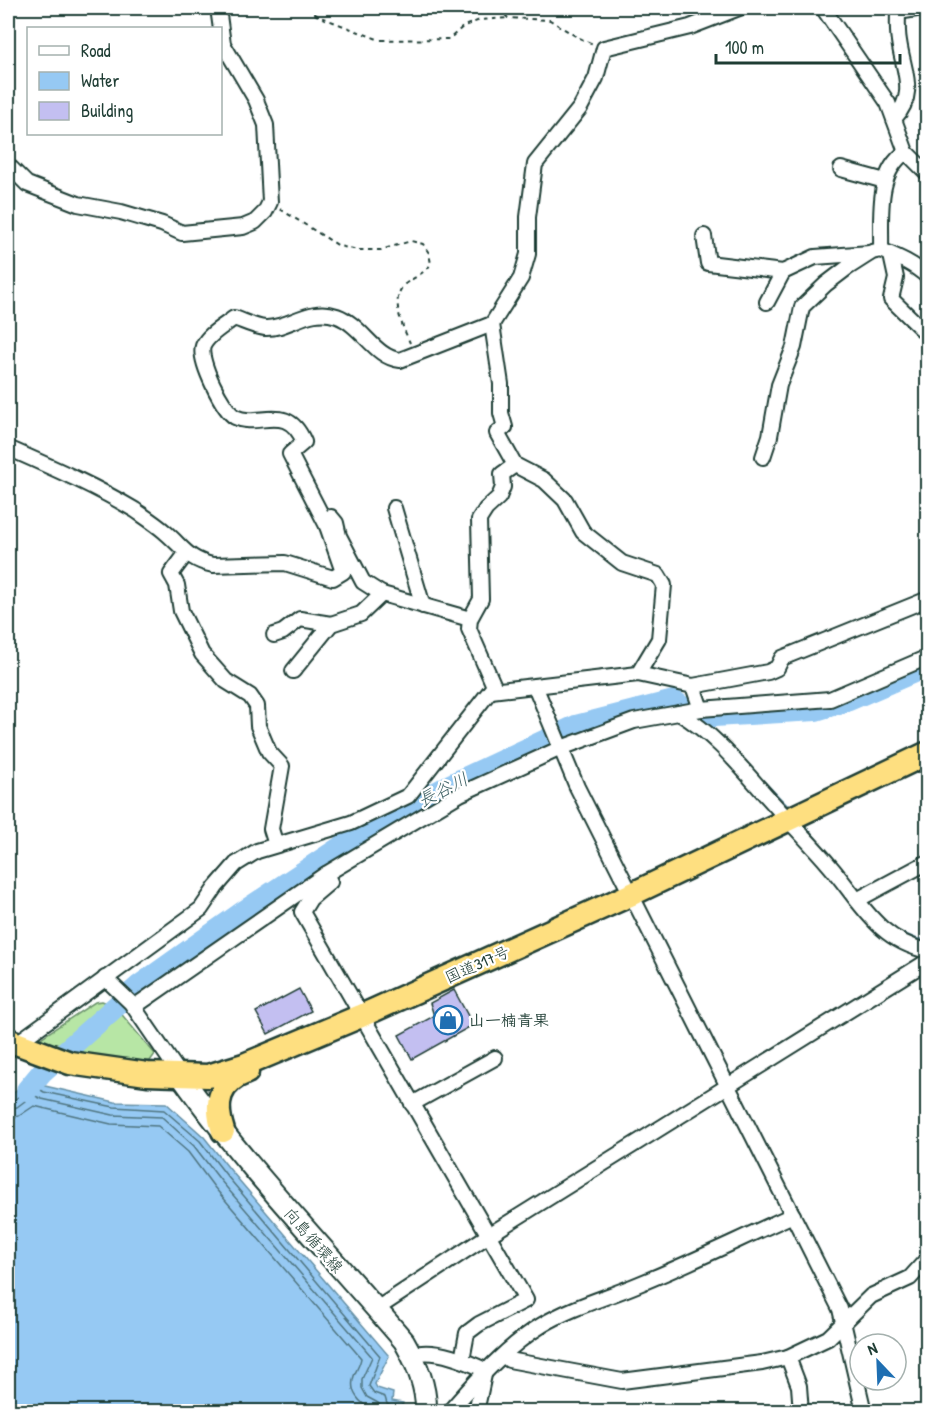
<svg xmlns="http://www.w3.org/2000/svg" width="935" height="1419" font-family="'Patrick Hand','Klee One',sans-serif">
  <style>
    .green { fill: #b7e6a5; stroke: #6b926c; stroke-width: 1.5 }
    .water { fill: #96c9f3; stroke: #6691a7; stroke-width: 1.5 }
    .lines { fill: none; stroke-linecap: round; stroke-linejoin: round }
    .shore { stroke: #4f7580; stroke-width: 1.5 }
    .stream { stroke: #6691a7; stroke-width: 4 }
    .river { stroke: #96c9f3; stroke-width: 22 }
    .building { fill: #c3bff1; stroke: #1f3d34; stroke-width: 1.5 }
    .minor-casing { stroke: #1f3d34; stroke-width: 18 }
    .secondary-casing { stroke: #1f3d34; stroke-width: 24 }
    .trunk-casing { stroke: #1f3d34; stroke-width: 27 }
    .path { stroke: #1f3d34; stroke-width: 2; stroke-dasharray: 4.5 4.5; stroke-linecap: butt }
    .minor { stroke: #fff; stroke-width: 14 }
    .secondary { stroke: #fff; stroke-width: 20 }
    .trunk { stroke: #fedf80; stroke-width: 22 }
    .labels { text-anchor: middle; stroke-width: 4.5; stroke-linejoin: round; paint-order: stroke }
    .street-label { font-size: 16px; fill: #1f3d34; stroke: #fff }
    .poi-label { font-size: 16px; font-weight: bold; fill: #1f3d34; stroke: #fff; text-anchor: start }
    .water-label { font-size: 18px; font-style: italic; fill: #3d6064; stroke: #fff }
  </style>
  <rect width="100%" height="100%" fill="#fff"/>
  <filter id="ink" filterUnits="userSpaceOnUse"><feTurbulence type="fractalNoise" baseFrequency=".0167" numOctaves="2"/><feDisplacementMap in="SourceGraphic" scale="12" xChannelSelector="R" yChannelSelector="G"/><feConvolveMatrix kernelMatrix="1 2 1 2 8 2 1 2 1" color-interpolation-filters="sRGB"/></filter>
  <g filter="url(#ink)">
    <polygon class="green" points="102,1001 114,1006 118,1010 155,1054 150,1061 138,1062 74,1054 39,1039 95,1002"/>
    <polygon class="water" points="33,1076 45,1086 115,1102 166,1103 204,1137 232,1172 389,1356 375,1384 377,1388 393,1393 392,1401 403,1403 401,1411 8,1411 8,1098"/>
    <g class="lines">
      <g class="shore">
        <polyline points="8,1102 13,1101 33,1085 44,1092 114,1107 164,1110 200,1141 227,1176 380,1356 369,1386 374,1393 385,1397 387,1404 394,1408 395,1412"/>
        <polyline points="8,1109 17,1107 33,1095 42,1099 113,1115 162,1117 194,1146 221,1181 372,1357 362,1379 362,1388 367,1397 378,1403 384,1412"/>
        <path d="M8,1118L19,1116L34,1106L111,1124L158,1126L188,1152L214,1187L361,1358C360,1365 356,1370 354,1376C348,1393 361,1403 373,1412"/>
      </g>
      <g class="stream">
        <polyline points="764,783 790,810"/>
        <polyline points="801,822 819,844"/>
        <polyline points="900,933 917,940 928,941"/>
      </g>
      <polyline class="river" points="27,1090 42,1072 139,986 243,912 365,831 452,784 576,726 674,701 696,717 816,710 849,700 928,666"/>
    </g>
    <g class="building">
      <polygon points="299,989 311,1011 268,1034 256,1012"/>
      <polygon points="454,990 473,1025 412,1059 399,1035 434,1016 430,1003"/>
    </g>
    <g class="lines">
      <g class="minor-casing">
        <g id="minor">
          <polyline points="823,8 888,103 906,152 928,174"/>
          <polyline points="898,12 923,8"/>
          <path d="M894,119C918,93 903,71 899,41C897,30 898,19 898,8"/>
          <polyline points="8,165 27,184 78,204 121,212 162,224 182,233 243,227 255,222 265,212 270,202 266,125 256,100 223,44 218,8"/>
          <polyline points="841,169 885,181"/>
          <polyline points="704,236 708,263 783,272 815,257 870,253"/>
          <path d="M881,250C882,218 875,173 906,152"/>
          <polyline points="891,255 896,278 891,299 928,335"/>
          <polyline points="767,302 783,272"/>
          <polyline points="492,324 501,384 501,413 505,427 497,433 515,465 544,480 565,500 583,532 622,563 658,575 664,585 659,639 638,674"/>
          <path d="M8,448C51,467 95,486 135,510C145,517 156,524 165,532C183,547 188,560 213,565L285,563L333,578L343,572L327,526L328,518L331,517L336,523L339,536L363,582L382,594L470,619"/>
          <path d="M763,457L770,436L779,385L794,347L802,307L826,284L847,268L872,252L881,250C898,257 914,264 928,277"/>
          <polyline points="394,508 423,606"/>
          <path d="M327,526L290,454L304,442C287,401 259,429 235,417C223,410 198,360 203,346C208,334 224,326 234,318C243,321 255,327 265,328C290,329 308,306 337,316C362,325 375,358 400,360L492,324L521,278L528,254V217L535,164L580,108L596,78L604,48L690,27L739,8"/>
          <polyline points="186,554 171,574 177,585 181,611 202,654 226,681 250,696 257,706 258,726 269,752 282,766 271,829 276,845"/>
          <polyline points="274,635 283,632 300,619 331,624"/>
          <polyline points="293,671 331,624 361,614 382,594"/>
          <polyline points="535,686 577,787 840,1309 864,1412"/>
          <polyline points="693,686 768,672 777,668 782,658 928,599"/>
          <polyline points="491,691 638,674 693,686 701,709"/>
          <path d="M679,713C721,738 748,777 781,812C797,830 814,847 830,866C861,902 877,940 928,951"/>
          <polyline points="326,874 330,882 310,899 302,912 526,1300 479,1324 467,1333 462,1360"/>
          <polyline points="857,900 928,862"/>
          <polyline points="105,978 131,1003 181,1076"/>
          <polyline points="134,1007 326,874 460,794 561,748 634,721 701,709 830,699 928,657"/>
          <polyline points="18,1044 24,1038 201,909 216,887 236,864 257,851 351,823 408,796 494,686 469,629 470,619 481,599 479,520 486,509 499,497 503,487 502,474 515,465"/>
          <polyline points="412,1104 495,1058"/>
          <polyline points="375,1310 489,1235 928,961"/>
          <path d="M412,1355C433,1347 466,1361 485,1370L476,1412"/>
          <polyline points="504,1355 509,1360 622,1381 762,1363 788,1357 828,1338 871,1296 910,1278 928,1258"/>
          <polyline points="788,1357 799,1386 801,1412"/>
          <path d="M449,1412C477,1380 506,1347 542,1325C574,1306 606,1298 639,1284C691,1263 741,1238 793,1215"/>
        </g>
      </g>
      <g class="secondary-casing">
        <path id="secondary" d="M181,1076C248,1170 329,1253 404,1341C416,1362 427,1386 426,1412"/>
      </g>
      <g class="trunk-casing">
        <g id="trunk">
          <polyline points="8,1040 70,1063 147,1074 208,1076 244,1065 361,1016 630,895 928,753"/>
          <path d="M223,1131C214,1103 218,1083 247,1072"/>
        </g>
      </g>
      <g class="path">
        <polyline points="307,8 318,16 380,40 449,39 464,26 480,20 508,18"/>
        <polyline points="499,8 508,18 550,20 577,37 593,44"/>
        <path d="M280,209L339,246L358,250H381L411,241L423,244L429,253L431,264C424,274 414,277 405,284C389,299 403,327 410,343"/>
      </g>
      <use href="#minor" class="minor"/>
      <use href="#secondary" class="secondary"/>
      <use href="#trunk" class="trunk"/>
    </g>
  </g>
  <defs>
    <g id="shop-ring" transform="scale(1.5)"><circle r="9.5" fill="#fff" stroke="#1f6fb2" stroke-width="1.5"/><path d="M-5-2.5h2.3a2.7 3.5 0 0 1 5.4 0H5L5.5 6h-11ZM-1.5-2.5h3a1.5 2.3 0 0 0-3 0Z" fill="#1f6fb2"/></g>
  </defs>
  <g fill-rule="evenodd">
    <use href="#shop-ring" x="448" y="1020"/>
  </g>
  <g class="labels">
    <g class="street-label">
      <text transform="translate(477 964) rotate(-24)" y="6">国道317号</text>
      <text transform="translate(314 1240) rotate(49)" y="6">向島循環線</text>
    </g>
    <g class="poi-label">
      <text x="469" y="1026">山一楠青果</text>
    </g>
    <g class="water-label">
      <text transform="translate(443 790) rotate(-27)" y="6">長谷川</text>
    </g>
  </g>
  <rect width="935" height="1419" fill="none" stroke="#fff" stroke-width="30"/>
  <rect x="15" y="15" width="905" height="1389" fill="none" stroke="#1f3d34" stroke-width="2" filter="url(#ink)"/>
  <rect x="27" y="27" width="195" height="108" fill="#ffffff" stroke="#a5b1ae" stroke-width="1.5"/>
  <rect x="39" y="46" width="30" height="9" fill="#ffffff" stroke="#a5b1ae" stroke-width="1.5"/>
  <text x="81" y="57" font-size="18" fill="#1f3d34">Road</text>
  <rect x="39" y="72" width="30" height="18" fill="#96c9f3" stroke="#a5b1ae" stroke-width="1.5"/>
  <text x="81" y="87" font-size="18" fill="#1f3d34">Water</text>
  <rect x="39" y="102" width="30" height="18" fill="#c3bff1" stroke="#a5b1ae" stroke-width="1.5"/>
  <text x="81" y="117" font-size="18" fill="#1f3d34">Building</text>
  <g transform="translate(878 1362) rotate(337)"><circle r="28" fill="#ffffff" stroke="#a5b1ae" stroke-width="1.5"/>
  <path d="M0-4.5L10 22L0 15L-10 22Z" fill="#1f6fb2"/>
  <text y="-9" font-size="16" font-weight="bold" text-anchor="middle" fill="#1f3d34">N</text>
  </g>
  <path d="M716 54v9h184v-9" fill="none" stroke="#1f3d34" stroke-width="3"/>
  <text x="725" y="54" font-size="18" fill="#1f3d34" stroke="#ffffff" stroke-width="4.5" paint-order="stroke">100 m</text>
</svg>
